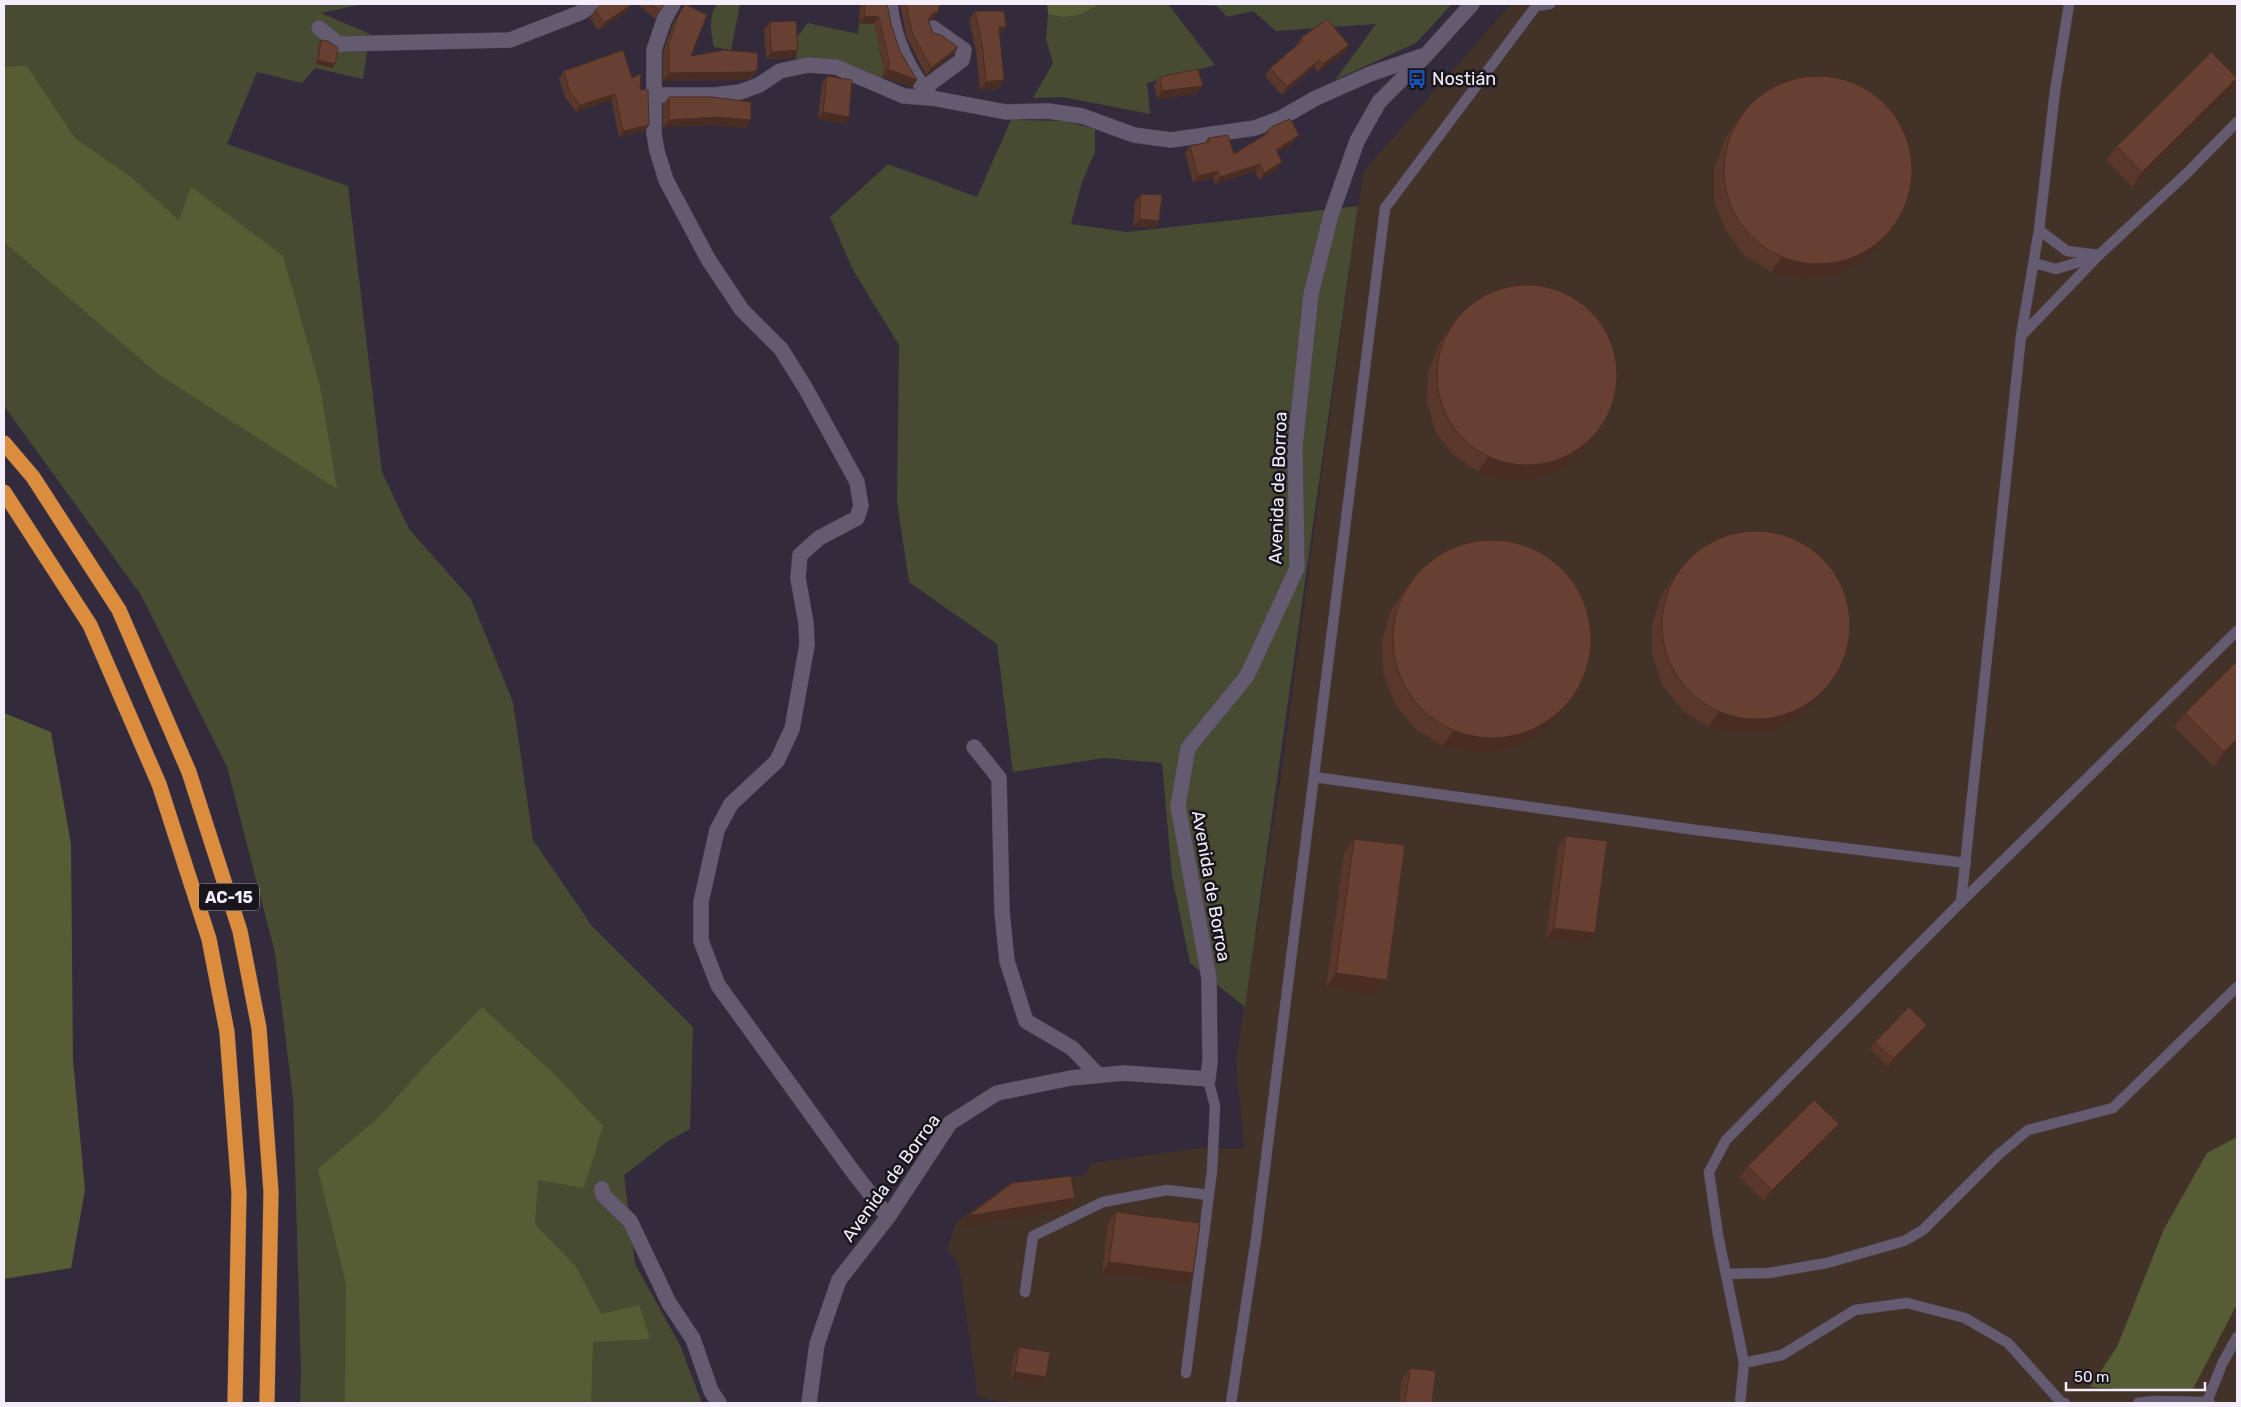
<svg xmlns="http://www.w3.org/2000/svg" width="2241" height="1407" font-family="Rubik,sans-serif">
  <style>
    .industrial { fill: #433227 }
    .green { fill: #474b32 }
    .forest { fill: #565c34 }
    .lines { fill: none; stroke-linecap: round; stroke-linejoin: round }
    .service-casing { stroke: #4f4757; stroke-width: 11 }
    .minor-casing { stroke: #4f4757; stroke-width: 16 }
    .motorway-casing { stroke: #4f4757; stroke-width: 16 }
    .service { stroke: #655b70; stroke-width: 10 }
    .minor { stroke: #655b70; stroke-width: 15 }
    .motorway { stroke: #db8d3d; stroke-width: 15 }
    .wall { fill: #59372b }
    .shaded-wall { fill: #492d23 }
    .building { fill: #684032; stroke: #492d23 }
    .labels { text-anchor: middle; stroke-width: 5; stroke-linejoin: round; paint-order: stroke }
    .shield { fill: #19151d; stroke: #b2adb8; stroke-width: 1 }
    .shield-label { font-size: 16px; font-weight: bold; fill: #f4eefa }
    .poi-label { font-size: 18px; fill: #f4eefa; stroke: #19151d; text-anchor: start }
    .street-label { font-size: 18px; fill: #f4eefa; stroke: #19151d }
  </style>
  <rect width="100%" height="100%" fill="#332a3c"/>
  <polygon class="industrial" points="1511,4 2237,4 2237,1403 1009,1403 978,1397 959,1266 947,1248 957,1221 1007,1186 1085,1175 1091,1163 1201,1148 1244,1149 1236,1060 1281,775 1363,172"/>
  <g class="green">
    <polygon points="4,4 364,4 321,13 370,34 363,79 315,68 302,83 257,72 227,144 348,186 382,472 409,529 471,599 513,702 533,840 592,926 693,1027 690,1129 668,1141 624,1175 635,1264 680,1345 702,1403 300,1403 301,1370 293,1099 275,953 227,767 141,595 4,406"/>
    <path d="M717,4H740L731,50L714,47C711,33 708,15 717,4Z"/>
    <path d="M1100,4H1168L1215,65L1147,83L1150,114L1063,97L1033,98L1053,63L1046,39L1048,14C1069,21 1082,15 1100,4Z"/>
    <polygon points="1172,4 1452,4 1416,43 1335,80 1376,24 1276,31 1253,11 1227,17 1217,6"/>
    <path d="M808,23L858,34L859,23L888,25L879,49L884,69L882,80C856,71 823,54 796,60L797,37Z"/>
    <polygon points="1011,120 1064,121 1095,129 1095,152 1082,182 1071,224 1127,232 1358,206 1245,1007 1190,963 1172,876 1162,763 1104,758 1013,772 997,644 909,582 897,502 899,345 853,270 830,217 888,164 977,197"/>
  </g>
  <g class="forest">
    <path d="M1047,4H1100C1082,15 1069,21 1048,14Z"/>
    <polygon points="27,66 75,138 131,177 179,220 191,187 283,256 320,386 337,489 158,374 5,243 4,67"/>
    <polygon points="4,713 51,732 71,844 73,1060 85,1190 71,1268 4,1279"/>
    <polygon points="482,1007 555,1075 603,1126 584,1188 538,1180 535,1224 576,1267 601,1314 639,1305 650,1339 593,1342 591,1403 345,1403 346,1284 318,1169 380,1116 431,1059"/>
    <polygon points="2237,1137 2237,1304 2193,1389 2146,1391 2090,1387 2117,1347 2164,1229 2207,1153"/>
  </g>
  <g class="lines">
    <g class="service-casing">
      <g id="service">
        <polyline points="2039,230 2067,251 2099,255 2187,173 2237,122"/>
        <polyline points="2034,263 2056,269 2096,257"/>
        <polyline points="2022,335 2099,255"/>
        <polyline points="1314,777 1696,830 1966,863"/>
        <polyline points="1961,902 2021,336 2039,230 2055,91 2069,4"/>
        <polyline points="1726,1274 1769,1273 1827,1263 1904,1241 1923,1230 1998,1155 2028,1130 2113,1108 2237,987"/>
        <polyline points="1025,1292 1033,1236 1103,1202 1167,1190 1209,1195"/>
        <polyline points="1744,1363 1782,1355 1855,1310 1907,1303 1965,1318 2008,1343 2061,1402 2065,1403"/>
        <polyline points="1186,1373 1212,1171 1215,1106 1208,1079"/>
        <polyline points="1231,1403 1256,1239 1385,208 1536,6 1550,4"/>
        <polyline points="1740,1403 1744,1363 1718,1235 1709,1172 1726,1140 1961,902 2237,631"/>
        <polyline points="2138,1403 2153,1401 2207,1402"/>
        <polyline points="2210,1403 2207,1402 2222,1364 2237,1337"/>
      </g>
    </g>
    <g class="minor-casing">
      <g id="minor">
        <polyline points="673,4 664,20 654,50 654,133 657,151 666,180 708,259 742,310 781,349 806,389 857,482 861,506 857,518 819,538 800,555 798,578 806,623 807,645 792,729 777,761 731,804 717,830 701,902 701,941 718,985 851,1169 888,1217"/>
        <path d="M890,4C893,37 909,73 932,98"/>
        <polyline points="319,28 339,44 510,40 582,12 593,4"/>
        <polyline points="924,88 962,60 964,50 933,28"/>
        <polyline points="653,95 714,95 740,92 759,85 780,71 808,65 836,67 904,96 932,98 1006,112 1048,111 1082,116 1134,135 1171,140 1255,128 1281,118 1316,98 1370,74 1422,56"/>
        <polyline points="974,747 999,778 1002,912 1007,961 1026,1021 1072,1048 1098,1075"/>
        <polyline points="602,1189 603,1195 630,1221 669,1303 693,1339 711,1391 719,1403"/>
        <polyline points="809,1403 817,1344 839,1280 888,1217 950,1123 997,1093 1071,1078 1124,1073 1208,1079 1210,1061 1209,978 1178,806 1188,748 1247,676 1297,568 1295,447 1311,294 1331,215 1357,141 1379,102 1426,55 1472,4"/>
      </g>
    </g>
    <g class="motorway-casing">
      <g id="motorway">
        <polyline points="4,443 33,477 119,610 189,772 240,931 259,1028 271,1192 267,1403"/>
        <polyline points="4,492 90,625 159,784 209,939 227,1032 239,1193 235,1403"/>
      </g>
    </g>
    <use href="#service" class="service"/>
    <use href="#minor" class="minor"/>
    <use href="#motorway" class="motorway"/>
  </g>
  <g class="wall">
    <polygon points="641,4 664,4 655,19 640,6"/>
    <polygon points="685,4 691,56 752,78 746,80 663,81 663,52 673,24"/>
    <polygon points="860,4 887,4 891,24 900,51 917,80 912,87 882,77 884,69 874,24 859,23"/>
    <polygon points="900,4 940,4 934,19 928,20 933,33 958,47 954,54 926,75 907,38"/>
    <polygon points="631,5 626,12 598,31 590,18 595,10"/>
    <polygon points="975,11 1006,27 999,36 998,89 980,90 976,51 969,20"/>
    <polygon points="770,22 792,58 766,59 764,29"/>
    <polygon points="1301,38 1344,53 1318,72 1314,67 1282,95 1265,76 1270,68 1297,46 1296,45"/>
    <polygon points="321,40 333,68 316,64 318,44"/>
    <polygon points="564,71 632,78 640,89 645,131 619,137 611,100 576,112 565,97 559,78"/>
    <polygon points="827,76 849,117 844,124 818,119 822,83"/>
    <polygon points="1160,77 1197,94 1157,99 1154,85"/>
    <polygon points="2227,93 2132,187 2106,160 2117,146"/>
    <polygon points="669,97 746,128 713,125 663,127 663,104"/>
    <polygon points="1735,124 1885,240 1862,262 1833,276 1802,279 1771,272 1744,255 1725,230 1714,200 1714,169 1725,139"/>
    <polygon points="1267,131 1294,142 1277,153 1278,169 1259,180 1255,171 1215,184 1213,178 1193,183 1185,153 1190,146 1205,143 1208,138 1234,154 1263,136"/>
    <polygon points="1141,194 1154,228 1133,226 1135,202"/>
    <polygon points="1449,329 1587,447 1564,467 1537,479 1507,480 1478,472 1453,455 1435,431 1427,402 1428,372 1439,344"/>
    <polygon points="1417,572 1570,701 1560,715 1536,737 1507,750 1474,753 1443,746 1415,729 1395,704 1383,673 1382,641 1390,612"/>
    <polygon points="1672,579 1822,695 1799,717 1771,731 1739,734 1708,727 1682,710 1662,685 1652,655 1652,624 1662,594"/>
    <polygon points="2237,661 2237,744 2214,767 2174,727 2185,713"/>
    <polygon points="1566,836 1587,944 1546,939 1558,847"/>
    <polygon points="1354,839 1387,980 1376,995 1326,988 1344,853"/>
    <polygon points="1927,1025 1922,1033 1888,1067 1870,1049 1875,1042"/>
    <polygon points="1831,1135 1764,1201 1740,1177 1748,1166"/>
    <polygon points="1116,1212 1185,1284 1102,1273 1108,1223"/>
    <polygon points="1019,1347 1046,1377 1040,1385 1010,1380 1014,1354"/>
    <polygon points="1410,1368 1432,1403 1399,1403 1402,1379"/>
  </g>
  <g class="shaded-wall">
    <polygon points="631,5 626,12 598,31 604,23"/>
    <polygon points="938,12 934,19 929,20 933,13"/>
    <polygon points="864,16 879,17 874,24 859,23"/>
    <polygon points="999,27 1006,27 1000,35 993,36"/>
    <polygon points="1349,45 1344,53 1318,72 1323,64"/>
    <polygon points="958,47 954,54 926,75 931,68"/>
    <polygon points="798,50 792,58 766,59 771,52"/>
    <polygon points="318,60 335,64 333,68 316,64"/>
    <polygon points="1319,60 1314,67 1282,95 1287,87"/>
    <polygon points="888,69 917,80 912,87 882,77"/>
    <polygon points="757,70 752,78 746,80 663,81 669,73"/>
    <polygon points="2237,78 2227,93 2132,187 2142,172"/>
    <polygon points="1004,80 998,89 980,90 986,82"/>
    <polygon points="1203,86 1197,94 1157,99 1162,91"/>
    <polygon points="615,94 611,100 576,112 580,105"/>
    <polygon points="823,112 849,117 844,124 818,119"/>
    <polygon points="718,117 751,120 746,128 713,125 663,127 669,120"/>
    <polygon points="649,125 645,131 619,137 623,131"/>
    <polygon points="1299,135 1294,142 1271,157 1276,150"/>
    <polygon points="1282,162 1278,169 1259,180 1264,173"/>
    <polygon points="1260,164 1255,171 1215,184 1220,177"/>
    <polygon points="1218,171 1213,178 1193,183 1198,176"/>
    <polygon points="1139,219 1159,221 1154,228 1133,226"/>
    <polygon points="1895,225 1885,240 1862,262 1833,276 1802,279 1771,272 1782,257"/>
    <polygon points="1598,433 1587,447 1564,467 1537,479 1507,480 1478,472 1488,457"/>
    <polygon points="1833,680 1822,695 1799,717 1771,731 1739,734 1708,727 1719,712"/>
    <polygon points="1570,701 1560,715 1536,737 1507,750 1474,753 1443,746 1453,731"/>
    <polygon points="2237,739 2237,744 2214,767 2224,752"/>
    <polygon points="1554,928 1595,933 1587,944 1546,939"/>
    <polygon points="1336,973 1387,980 1376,995 1326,988"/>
    <polygon points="1927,1025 1922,1033 1888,1067 1893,1059"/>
    <polygon points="1839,1124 1831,1135 1764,1201 1772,1190"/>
    <polygon points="1075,1198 1068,1209 960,1227 968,1216"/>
    <polygon points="1109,1262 1193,1273 1185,1284 1102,1273"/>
    <polygon points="1015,1372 1046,1377 1040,1385 1010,1380"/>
  </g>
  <g class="building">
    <polygon points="603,4 630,4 631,5 604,23 595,10"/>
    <polygon points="651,4 664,4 660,11"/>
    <polygon points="685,4 707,15 691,56 724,50 758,53 757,70 751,72 669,73 669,44 678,16"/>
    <polygon points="865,4 887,4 891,24 900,51 917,80 888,69 889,61 879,17 864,16"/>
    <polygon points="906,4 940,4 938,12 933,13 928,20 933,33 941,35 958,47 931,68 912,32"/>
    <polygon points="975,11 1004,11 1006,27 999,27 1004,80 986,82 982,43"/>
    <polygon points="1327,19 1349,45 1323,64 1319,60 1287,87 1270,68 1303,40 1301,38"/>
    <polygon points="796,21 798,50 771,52 770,22"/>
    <polygon points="321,40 328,41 338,48 335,64 318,60"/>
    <polygon points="623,50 632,78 641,74 640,89 648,90 649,125 623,131 615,94 580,105 569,91 564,71"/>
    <polygon points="2211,52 2237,78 2142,172 2117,146"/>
    <polygon points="1198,69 1203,86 1162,91 1160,77"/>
    <circle cx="1818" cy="170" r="94"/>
    <polygon points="827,76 852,80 849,117 823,112"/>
    <polygon points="669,97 712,97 751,102 751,120 718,117 669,120"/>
    <polygon points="1290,119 1299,135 1276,150 1282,162 1264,173 1260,164 1220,177 1218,171 1198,176 1190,146 1209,142 1208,138 1228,135 1234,154 1268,133 1267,131 1273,126"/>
    <polygon points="1141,194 1162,195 1159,221 1139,219"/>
    <circle cx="1527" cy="375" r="90"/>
    <circle cx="1756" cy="625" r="94"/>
    <circle cx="1492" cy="639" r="99"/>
    <polygon points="2237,661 2237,739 2224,752 2185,713"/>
    <polygon points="1566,836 1607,841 1595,933 1554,928"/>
    <polygon points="1354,839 1405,845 1387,980 1336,973"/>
    <polygon points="1909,1007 1927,1025 1893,1059 1875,1042"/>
    <polygon points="1814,1100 1839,1124 1772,1190 1748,1166"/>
    <polygon points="1071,1176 1075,1198 968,1216 1012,1183"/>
    <polygon points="1116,1212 1200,1223 1193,1273 1109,1262"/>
    <polygon points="1019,1347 1050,1352 1046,1377 1015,1372"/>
    <polygon points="1410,1368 1436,1371 1432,1403 1405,1403"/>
  </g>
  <defs>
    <g id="bus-bare" transform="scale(1.5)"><path d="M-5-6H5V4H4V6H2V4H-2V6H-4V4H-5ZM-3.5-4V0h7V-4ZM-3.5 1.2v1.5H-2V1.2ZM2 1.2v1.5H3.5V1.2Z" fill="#1a4fb4" stroke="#19151d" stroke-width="2.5" paint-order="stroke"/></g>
  </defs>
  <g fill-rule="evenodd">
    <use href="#bus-bare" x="1417" y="79"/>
  </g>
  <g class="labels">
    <rect class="shield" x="199" y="883.5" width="60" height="27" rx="4"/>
    <g class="shield-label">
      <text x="229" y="903">AC-15</text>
    </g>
    <g class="poi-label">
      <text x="1432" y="85">Nostián</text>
    </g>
    <g class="street-label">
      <text transform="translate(1278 488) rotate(-88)" y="6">Avenida de Borroa</text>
      <text transform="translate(1211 886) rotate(80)" y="6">Avenida de Borroa</text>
      <text transform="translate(891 1178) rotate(-54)" y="6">Avenida de Borroa</text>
    </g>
  </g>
  <rect width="2241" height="1407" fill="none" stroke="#f4eefa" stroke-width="10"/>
  <path d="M2066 1382v8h139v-8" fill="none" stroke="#f4eefa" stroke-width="2.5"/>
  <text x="2074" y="1382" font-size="15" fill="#f4eefa" stroke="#19151d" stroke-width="4" paint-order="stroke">50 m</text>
</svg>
